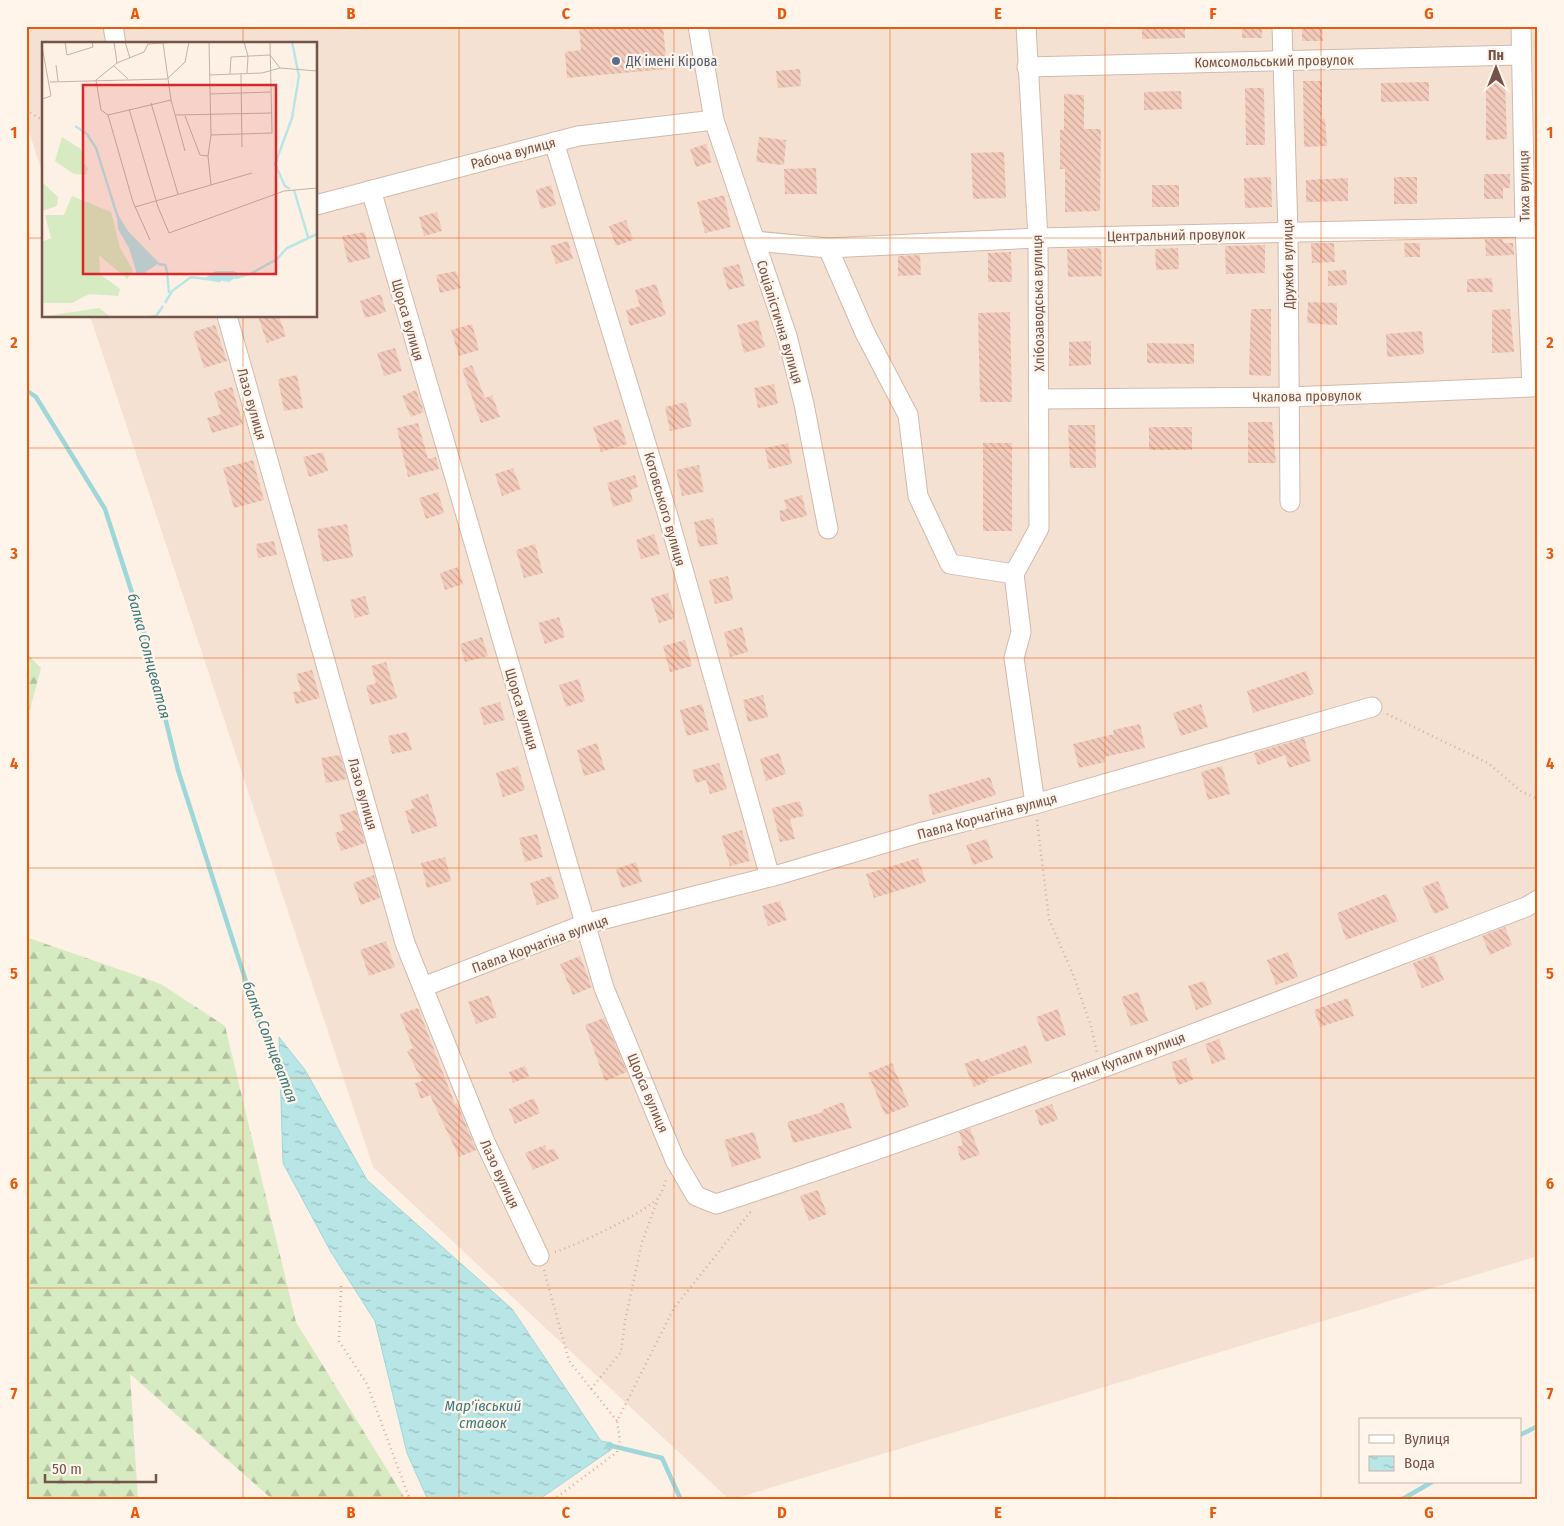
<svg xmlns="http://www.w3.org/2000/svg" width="1564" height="1526" font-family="'Fira Sans Condensed',sans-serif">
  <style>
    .residential { fill: #f5e1d2 }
    .forest { fill: url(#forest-firs) }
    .water { fill: url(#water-ripples); stroke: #9ed7d9 }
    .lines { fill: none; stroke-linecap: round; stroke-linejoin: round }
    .stream { stroke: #9ed7d9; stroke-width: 4.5 }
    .building { fill: url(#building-back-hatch) }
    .minor-casing { stroke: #d1b9ad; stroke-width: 21 }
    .path { stroke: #d8ae9e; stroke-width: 2.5; stroke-dasharray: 1 4; stroke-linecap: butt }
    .minor { stroke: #fff; stroke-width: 19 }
    .grid { fill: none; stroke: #e8590c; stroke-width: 1; stroke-opacity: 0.55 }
    .service-dot { fill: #5c6f8a; stroke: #fff5eb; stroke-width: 2 }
    .labels { text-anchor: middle; stroke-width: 4.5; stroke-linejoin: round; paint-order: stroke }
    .service-label { font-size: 14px; fill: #4e5e75; stroke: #fff5eb; text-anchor: start }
    .street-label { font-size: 14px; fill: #765349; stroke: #fff5eb }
    .water-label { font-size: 15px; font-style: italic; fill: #3c797c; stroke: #fff5eb }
    .inset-river { fill: none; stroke: #b8e6e7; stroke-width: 2.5 }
    .inset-road { fill: none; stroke: #c7b1a6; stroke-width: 1 }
    .view { fill: #d62828; fill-opacity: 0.15; stroke: #d62828; stroke-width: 2.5 }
    .inset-edge { fill: none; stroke: #765349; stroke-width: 2.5 }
    .neatline { fill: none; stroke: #e8590c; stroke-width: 2 }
    .grid-label { font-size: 16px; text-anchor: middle; font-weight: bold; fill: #e8590c }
  </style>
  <defs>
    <pattern id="forest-firs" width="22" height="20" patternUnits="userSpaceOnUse" patternTransform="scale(1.25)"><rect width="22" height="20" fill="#d7ebc2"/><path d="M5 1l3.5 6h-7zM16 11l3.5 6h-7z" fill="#b3c1a0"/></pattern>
    <pattern id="water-ripples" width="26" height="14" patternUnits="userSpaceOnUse" patternTransform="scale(1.25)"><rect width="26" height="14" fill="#b8e6e7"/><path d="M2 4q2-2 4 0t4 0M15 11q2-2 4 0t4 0" fill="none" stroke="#9abdbd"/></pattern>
    <pattern id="building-back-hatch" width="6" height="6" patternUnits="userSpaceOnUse" patternTransform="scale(1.25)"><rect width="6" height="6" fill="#f3cbbb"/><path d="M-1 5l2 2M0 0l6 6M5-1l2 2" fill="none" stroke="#c9a79a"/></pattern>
  </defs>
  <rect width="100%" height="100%" fill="#fdf0e4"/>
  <polygon class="residential" points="26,26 1538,26 1538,1256 730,1500 373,1167 90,316 316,316 316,44 44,44 44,177 29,132 26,131"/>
  <g class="forest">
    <polygon points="26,653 41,668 26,724"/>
    <polygon points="26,937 161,984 225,1026 296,1322 406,1500 273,1500 130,1374 138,1500 26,1500"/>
  </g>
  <polygon class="water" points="279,1037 305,1070 367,1180 512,1309 601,1441 612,1443 612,1449 538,1500 428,1500 407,1453 375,1321 331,1252 283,1163"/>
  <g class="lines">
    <g class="stream">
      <polyline points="26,390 36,397 105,509 142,624 178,770 260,1025 282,1076"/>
      <polyline points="1520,1435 1538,1426"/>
      <polyline points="608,1445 662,1458 681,1500"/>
      <polyline points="1401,1500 1432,1482"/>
    </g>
  </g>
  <g class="building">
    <polygon points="579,26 663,26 667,69 567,78 565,52 581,50"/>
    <polygon points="1142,26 1185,26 1185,38 1142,39"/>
    <rect x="1242" y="26" width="20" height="12"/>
    <polygon points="1302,26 1322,26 1323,41 1302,41"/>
    <polygon points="800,69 801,86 778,88 776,71"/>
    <polygon points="1303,81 1322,81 1322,119 1325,119 1327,146 1304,147"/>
    <polygon points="1429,82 1429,101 1381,102 1381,83"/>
    <polygon points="1486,82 1505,82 1507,139 1486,140"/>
    <polygon points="1245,88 1264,88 1265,145 1246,145"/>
    <polygon points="1181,91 1182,109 1144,110 1144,92"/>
    <polygon points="1064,94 1084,95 1084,129 1101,129 1100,211 1065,212 1065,169 1060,169 1060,130 1064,130"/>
    <polygon points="759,137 786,140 784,165 756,162"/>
    <polygon points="706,144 712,162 696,167 690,149"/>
    <polygon points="1004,152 1006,198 973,199 971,153"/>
    <polygon points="816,168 817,194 785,194 784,169"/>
    <polygon points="1484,174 1510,174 1510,188 1503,188 1503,199 1484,199"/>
    <polygon points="1271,177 1272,207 1245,208 1244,178"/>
    <rect x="1394" y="177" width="23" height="27"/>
    <polygon points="1348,178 1348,201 1306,202 1306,180"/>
    <polygon points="551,185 556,205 541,209 536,190"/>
    <rect x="1152" y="185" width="27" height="22"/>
    <polygon points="724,195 731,227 705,233 697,202"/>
    <polygon points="437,212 442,231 424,236 419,217"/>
    <polygon points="626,220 633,240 616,246 609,226"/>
    <polygon points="365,232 370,258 348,263 342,236"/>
    <polygon points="1485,239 1503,239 1504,243 1513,243 1514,255 1486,256"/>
    <polygon points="568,241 573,259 556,264 550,246"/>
    <polygon points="1311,243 1334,243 1335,262 1312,263"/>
    <polygon points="1404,243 1420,243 1420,257 1405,257"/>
    <polygon points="1265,245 1265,273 1226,274 1225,246"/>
    <polygon points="1101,248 1102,276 1068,277 1067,249"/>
    <polygon points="1178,248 1179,269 1156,270 1155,249"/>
    <polygon points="1011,252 1012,282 988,282 988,253"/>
    <polygon points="920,255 921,275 898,276 898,256"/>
    <polygon points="739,264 745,286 728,290 722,268"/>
    <polygon points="1346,270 1347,285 1328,286 1328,271"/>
    <polygon points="456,271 461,288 440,293 436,275"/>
    <polygon points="1492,278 1493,292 1467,292 1467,279"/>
    <polygon points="656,284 666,315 630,326 626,310 640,306 635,290"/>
    <polygon points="381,294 386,312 365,318 360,301"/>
    <polygon points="1308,302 1337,303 1337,325 1307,323"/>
    <polygon points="1251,309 1271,309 1271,376 1249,375"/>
    <polygon points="1510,309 1514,352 1492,353 1492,310"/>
    <polygon points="1010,312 1012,402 980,402 978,313"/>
    <polygon points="258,316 279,316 286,336 267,343"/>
    <polygon points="758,320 765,347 744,353 737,325"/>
    <polygon points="472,324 479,350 459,356 451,330"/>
    <polygon points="215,325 227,361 204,368 193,332"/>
    <polygon points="1422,331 1424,354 1387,357 1386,334"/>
    <polygon points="1091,341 1091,365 1069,366 1069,342"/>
    <polygon points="1147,343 1194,344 1194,364 1147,363"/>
    <polygon points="395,348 402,371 384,376 377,353"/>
    <polygon points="472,365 485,398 492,395 500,417 481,423 462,369"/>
    <polygon points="297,375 303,408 284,411 278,379"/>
    <polygon points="774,384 778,404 758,408 754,388"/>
    <polygon points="232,387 243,424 212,433 207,418 221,414 214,392"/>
    <polygon points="416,390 424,412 411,417 402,396"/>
    <polygon points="686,402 692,426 670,431 665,407"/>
    <polygon points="619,419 627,444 601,452 593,427"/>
    <polygon points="1248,422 1272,422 1276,463 1248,463"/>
    <polygon points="418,423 428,459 436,457 439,469 408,477 397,428"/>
    <polygon points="1068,425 1095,425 1096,468 1070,468"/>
    <rect x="1149" y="427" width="43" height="23"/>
    <polygon points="788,443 792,464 769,469 765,448"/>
    <rect x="983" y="443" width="29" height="88"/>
    <polygon points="323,452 328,471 309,477 303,457"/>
    <polygon points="253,460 264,500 234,508 223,468"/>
    <polygon points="699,465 704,492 682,496 676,470"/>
    <polygon points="513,468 521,489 502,496 495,474"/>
    <polygon points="635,475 638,487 630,490 633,501 613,507 607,483"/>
    <polygon points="438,492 444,513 426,519 419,498"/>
    <polygon points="802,495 807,516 781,522 779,511 787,509 784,500"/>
    <polygon points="713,518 718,544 699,547 694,522"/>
    <polygon points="347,524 353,557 323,562 317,529"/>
    <polygon points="654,534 660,554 641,559 636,540"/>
    <polygon points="274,541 277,555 258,558 256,544"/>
    <polygon points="535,544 543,573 524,578 516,550"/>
    <polygon points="458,567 463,584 445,590 440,573"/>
    <polygon points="728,576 733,600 715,604 709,580"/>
    <polygon points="668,593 675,618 659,623 651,598"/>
    <polygon points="365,596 370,614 355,618 350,600"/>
    <polygon points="559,617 565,637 545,644 538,623"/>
    <polygon points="742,627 748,652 730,657 724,632"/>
    <polygon points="482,637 488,656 465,662 460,644"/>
    <polygon points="685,640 692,666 670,672 663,646"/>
    <polygon points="386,662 397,698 371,705 366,686 376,683 371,666"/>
    <polygon points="312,670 320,698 296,704 293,692 301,691 296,674"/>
    <polygon points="1306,671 1314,694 1253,713 1247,691"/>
    <polygon points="579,679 585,701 566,707 559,685"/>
    <polygon points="763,695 768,717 748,722 743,700"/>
    <polygon points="500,702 505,720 484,725 479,708"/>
    <polygon points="702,704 709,730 687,736 680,710"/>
    <polygon points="1201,704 1208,727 1181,736 1173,713"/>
    <polygon points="1140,724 1145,748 1104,757 1105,762 1079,768 1073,744 1114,734 1113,730"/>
    <polygon points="407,732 412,750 392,754 388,736"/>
    <polygon points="1304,738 1311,761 1289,768 1285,755 1258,765 1254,753"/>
    <polygon points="597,743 605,770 584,776 577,750"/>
    <polygon points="779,753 786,774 766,781 760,759"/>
    <polygon points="340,755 347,779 326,783 321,758"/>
    <polygon points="719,763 727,789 710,794 706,780 696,783 692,770"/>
    <polygon points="518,766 525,790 503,797 496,773"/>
    <polygon points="1222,766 1230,794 1208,800 1201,772"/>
    <polygon points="990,777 996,795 933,815 928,795"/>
    <polygon points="428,794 438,826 412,834 405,811 414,808 411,800"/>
    <polygon points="800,801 804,816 790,819 795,839 780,842 772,808"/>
    <polygon points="356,810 365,843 341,851 335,833 344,830 339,815"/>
    <polygon points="742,830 750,861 730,866 721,836"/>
    <polygon points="537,834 543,857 525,862 519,838"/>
    <polygon points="987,839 993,858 973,865 966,845"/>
    <polygon points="445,857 451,881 427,888 421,863"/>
    <polygon points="918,858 926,882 874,898 866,874"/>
    <polygon points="636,862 642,882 622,888 616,869"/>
    <polygon points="374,875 380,898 361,905 353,883"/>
    <polygon points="551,876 559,898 537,905 530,883"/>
    <polygon points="1438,881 1449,908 1434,914 1422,887"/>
    <polygon points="1386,894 1398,921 1346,940 1337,913"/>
    <polygon points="780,901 787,920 768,926 762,906"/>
    <polygon points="1505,927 1512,945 1490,955 1482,936"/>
    <polygon points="386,941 395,967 369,976 360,950"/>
    <polygon points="1288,952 1298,977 1276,985 1267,960"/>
    <polygon points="1434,955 1444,980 1422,988 1413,963"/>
    <polygon points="580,956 592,987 573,995 560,964"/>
    <polygon points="1204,981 1212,1004 1196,1010 1188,986"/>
    <polygon points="1138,992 1148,1021 1131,1026 1121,997"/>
    <polygon points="489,995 497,1017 476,1024 468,1002"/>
    <polygon points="1348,998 1354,1016 1320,1027 1314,1010"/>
    <polygon points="418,1008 455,1104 457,1103 476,1150 459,1157 430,1095 421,1099 415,1083 422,1081 407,1051 413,1048 400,1014"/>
    <polygon points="1058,1009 1066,1035 1045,1042 1036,1017"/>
    <polygon points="604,1018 627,1072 605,1081 585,1025"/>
    <polygon points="1219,1039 1226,1059 1212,1064 1205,1044"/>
    <polygon points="1026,1045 1032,1063 987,1078 989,1081 974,1087 964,1064 979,1058 981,1062"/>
    <polygon points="1186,1058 1193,1080 1178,1085 1171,1062"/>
    <polygon points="892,1063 909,1106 885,1115 868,1073"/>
    <polygon points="525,1066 529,1076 513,1083 509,1072"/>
    <polygon points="534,1098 540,1113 515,1124 509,1109"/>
    <polygon points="843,1102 852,1128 793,1143 787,1122 823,1112 822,1110"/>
    <polygon points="1052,1104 1058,1120 1040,1126 1035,1110"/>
    <polygon points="970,1128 980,1155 961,1161 957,1147 963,1145 959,1132"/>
    <polygon points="754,1132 761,1158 732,1167 724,1140"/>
    <polygon points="545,1145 547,1151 554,1148 559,1159 533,1170 525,1153"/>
    <polygon points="818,1190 827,1214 809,1221 800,1196"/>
  </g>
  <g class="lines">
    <g class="minor-casing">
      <g id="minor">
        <polyline points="113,26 116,44"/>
        <polyline points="698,26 714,120 787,336 804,404 828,529"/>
        <polyline points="1282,26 1288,233 1290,502"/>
        <polyline points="1027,67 1521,55"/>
        <polyline points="554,142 668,516 770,877"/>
        <path d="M371,190L604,988L675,1160L696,1196L716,1204C989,1115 1257,1009 1526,907L1538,900"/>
        <polyline points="316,205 578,136 714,120"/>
        <polyline points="755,241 828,248 1038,238 1525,227"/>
        <polyline points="828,248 865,333 908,415 918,496 950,564 1014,574"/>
        <polyline points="227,316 405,943 485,1142 539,1256"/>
        <polyline points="1040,399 1290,397 1532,387 1525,227 1521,26"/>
        <polyline points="1014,574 1039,528 1038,238 1026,26"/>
        <polyline points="1014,574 1021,632 1014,658 1035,804"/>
        <polyline points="423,987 585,924 781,874 919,833 1035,804 1372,707"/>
      </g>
    </g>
    <g class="path">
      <polyline points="26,110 44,121"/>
      <polyline points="1387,714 1488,763 1522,792 1538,799"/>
      <polyline points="1037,820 1049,919 1074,977 1091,1026 1097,1053"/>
      <path d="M555,1252C577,1245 643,1214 658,1198C662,1193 664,1185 666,1180"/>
      <polyline points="544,1270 569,1361 617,1421"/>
      <polyline points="341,1286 339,1341 367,1384 410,1500"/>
      <polyline points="591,1389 621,1352 625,1321 642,1242 658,1199"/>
      <polyline points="553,1500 617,1452 620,1440 617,1421 674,1308 752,1210"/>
    </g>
    <use href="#minor" class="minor"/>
  </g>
  <path class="grid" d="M243,26V44M459,26V1500M674,26V1500M890,26V1500M1105,26V1500M1321,26V1500M26,238H44M316,238H1538M243,316V1500M26,448H1538M26,658H1538M26,868H1538M26,1078H1538M26,1288H1538"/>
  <circle class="service-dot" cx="616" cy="61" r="5"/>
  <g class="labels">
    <g class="service-label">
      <text x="626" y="66">ДК імені Кірова</text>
    </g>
    <g class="street-label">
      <text transform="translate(1274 61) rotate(-1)" y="5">Комсомольський провулок</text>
      <text transform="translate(513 153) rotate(-15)" y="5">Рабоча вулиця</text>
      <text transform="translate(1524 186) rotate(-91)" y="5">Тиха вулиця</text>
      <text transform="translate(1176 235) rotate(-1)" y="5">Центральний провулок</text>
      <text transform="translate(1288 264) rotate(-91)" y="5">Дружби вулиця</text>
      <text transform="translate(1038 303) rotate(-91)" y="5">Хлібозаводська вулиця</text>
      <text transform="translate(408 320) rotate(74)" y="5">Щорса вулиця</text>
      <text transform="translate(780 322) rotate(73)" y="5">Соціалістична вулиця</text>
      <text transform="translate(1307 396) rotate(-1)" y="5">Чкалова провулок</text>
      <text transform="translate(252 404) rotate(74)" y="5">Лазо вулиця</text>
      <text transform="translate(665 509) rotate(74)" y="5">Котовського вулиця</text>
      <text transform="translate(522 709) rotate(73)" y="5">Щорса вулиця</text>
      <text transform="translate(363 794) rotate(74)" y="5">Лазо вулиця</text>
      <text transform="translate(987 816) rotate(-15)" y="5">Павла Корчагіна вулиця</text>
      <text transform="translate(540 944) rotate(-20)" y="5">Павла Корчагіна вулиця</text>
      <text transform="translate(1128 1057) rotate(-20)" y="5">Янки Купали вулиця</text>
      <text transform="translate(648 1093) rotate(67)" y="5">Щорса вулиця</text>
      <text transform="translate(500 1174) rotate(65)" y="5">Лазо вулиця</text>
    </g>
    <g class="water-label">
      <text transform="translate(149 656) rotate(75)" y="5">балка Солнцеватая</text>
      <text transform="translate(270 1042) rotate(69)" y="5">балка Солнцеватая</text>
      <text x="483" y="1411">Мар'ївський<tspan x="483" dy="17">ставок</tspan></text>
    </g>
  </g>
  <g transform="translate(42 42)">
    <rect width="275" height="275" fill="#fdf0e4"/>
    <path d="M20,95L39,107L41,120L46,126L44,133L32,132L13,119ZM0,140L16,155L15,164L0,169ZM30,154L69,170L78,206L91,228L85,237L57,213L58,232L78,247L76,254L47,252L30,261H0V200L9,196L3,173H22ZM57,266L69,275H0L4,274Z" fill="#d7ebc2"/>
    <path d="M75,171L86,189L117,221L101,232H95L87,206L76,187ZM174,229H191L196,231V234L187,240L163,236Z" fill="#b8e6e7"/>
    <path class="inset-river" d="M33,84L45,92L54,106L76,176M248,147L243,144L233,122L250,76L257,34L250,0M252,148L266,195M116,222L123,223L125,229L127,251M193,236L208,232L235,217L245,206L275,192M123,261L130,249L149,235L179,239M108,275L114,274L121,264"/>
    <path class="inset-road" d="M23,0L25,13L51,5L50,0M72,0L75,21M83,0L88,16M202,0L206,14L205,31M121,1L129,58L143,109M0,4L9,54L0,57M14,23L16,39M72,24L86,37M188,32L189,15L228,13L238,26M199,32L200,105M167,33L220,31L238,26L275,29M8,40L125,37L143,20L147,0M168,52L229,50M129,58L66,73L59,68L54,38L75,21L102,10L106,2L134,0M109,61L136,152M87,67L116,165L127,191L242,149L275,146M66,73L91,160L108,198M134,73L229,71M143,74L158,113L166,114M169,93L230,91L228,0M166,114L169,93L167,0M166,114L169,143M93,165L210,131"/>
    <path class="view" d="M41,43H234V232H41Z"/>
    <rect width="275" height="275" class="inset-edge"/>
  </g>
  <rect width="1564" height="1526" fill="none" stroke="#fff5eb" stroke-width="55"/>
  <rect x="1359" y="1418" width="162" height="65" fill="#fff5eb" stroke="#c8b4aa"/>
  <rect x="1369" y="1435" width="25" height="8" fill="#ffffff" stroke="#c8b4aa"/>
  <text x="1404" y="1444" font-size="15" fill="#765349">Вулиця</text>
  <rect x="1369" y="1456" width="25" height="15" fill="url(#water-ripples)" stroke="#c8b4aa"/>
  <text x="1404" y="1468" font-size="15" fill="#765349">Вода</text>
  <g transform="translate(1496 68)" stroke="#fff5eb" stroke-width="4" paint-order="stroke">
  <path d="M0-4L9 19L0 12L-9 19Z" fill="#765349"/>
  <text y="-8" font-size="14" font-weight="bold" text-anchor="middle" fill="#765349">Пн</text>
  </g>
  <path d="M45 1474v8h111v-8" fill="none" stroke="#765349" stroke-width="2.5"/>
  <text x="52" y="1474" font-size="15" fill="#765349" stroke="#fff5eb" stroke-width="4" paint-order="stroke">50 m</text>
  <rect x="28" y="28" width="1508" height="1470" class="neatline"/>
  <g class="grid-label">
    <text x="135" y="19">A</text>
    <text x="351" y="19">B</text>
    <text x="566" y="19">C</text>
    <text x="782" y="19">D</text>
    <text x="998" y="19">E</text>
    <text x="1213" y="19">F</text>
    <text x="1429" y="19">G</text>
    <text x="14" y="138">1</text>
    <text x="1550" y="138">1</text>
    <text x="14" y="348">2</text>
    <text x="1550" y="348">2</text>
    <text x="14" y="559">3</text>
    <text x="1550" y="559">3</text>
    <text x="14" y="769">4</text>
    <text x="1550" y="769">4</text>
    <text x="14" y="979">5</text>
    <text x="1550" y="979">5</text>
    <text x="14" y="1189">6</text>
    <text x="1550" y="1189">6</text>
    <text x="14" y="1399">7</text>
    <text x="1550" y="1399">7</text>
    <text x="135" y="1518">A</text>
    <text x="351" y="1518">B</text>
    <text x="566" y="1518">C</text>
    <text x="782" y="1518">D</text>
    <text x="998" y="1518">E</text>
    <text x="1213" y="1518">F</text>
    <text x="1429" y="1518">G</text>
  </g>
</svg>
